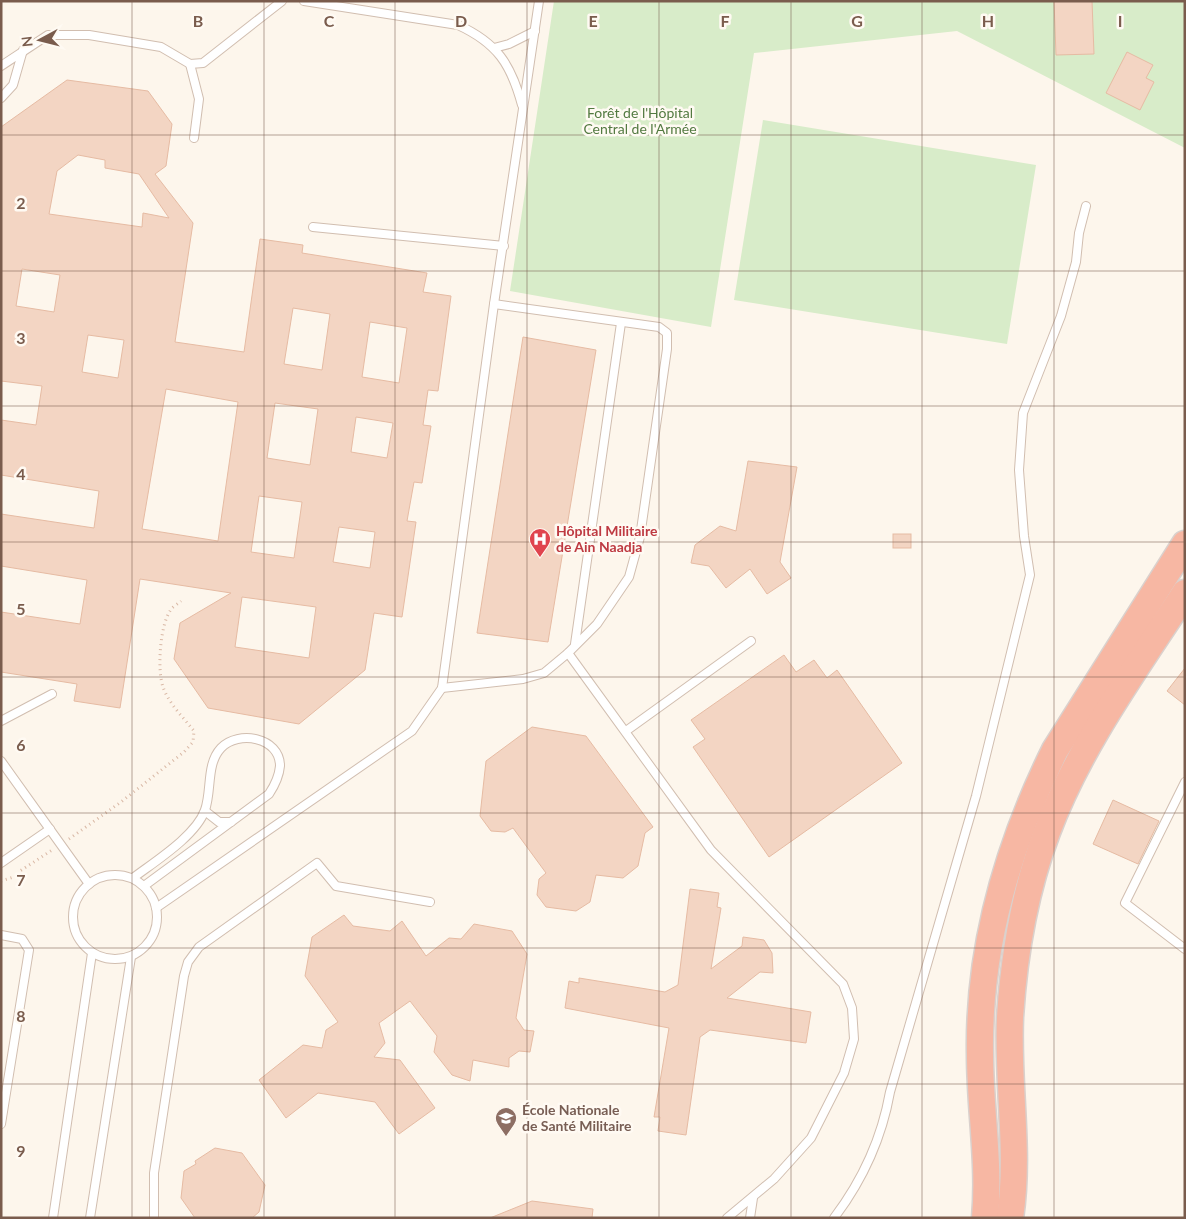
<svg xmlns="http://www.w3.org/2000/svg" width="1186" height="1219" font-family="Lato,sans-serif">
  <style>
    .green { fill: #d8ecc9 }
    .building { fill: #f3d5c3; stroke: #e6bba3; fill-rule: evenodd }
    .lines { fill: none; stroke-linecap: round; stroke-linejoin: round }
    .lane-casing { stroke: #d1beb0; stroke-width: 10 }
    .highway-casing { stroke: #dad1cd; stroke-width: 29 }
    .path { stroke: #d9b8a5; stroke-width: 3; stroke-dasharray: 1 4; stroke-linecap: butt }
    .lane { stroke: #fff; stroke-width: 8 }
    .highway { stroke: #f7b7a3; stroke-width: 26 }
    .grid { fill: none; stroke: #7a5c4d; stroke-width: 1; stroke-opacity: 0.55 }
    .labels { text-anchor: middle; stroke-width: 5; stroke-linejoin: round; paint-order: stroke }
    .park-label { font-size: 14px; fill: #537a41; stroke: #fffaf3 }
    .health-label { font-size: 14px; font-weight: bold; fill: #be3a42; stroke: #fffaf3; text-anchor: start }
    .education-label { font-size: 14px; font-weight: bold; fill: #785e54; stroke: #fffaf3; text-anchor: start }
    .grid-label { font-size: 16px; text-anchor: middle; font-weight: bold; fill: #7a5c4d; stroke: #fffaf3; stroke-width: 5; stroke-linejoin: round; paint-order: stroke }
  </style>
  <rect width="100%" height="100%" fill="#fdf6ec"/>
  <g class="green">
    <polygon points="554,1 1185,1 1185,148 957,31 754,53 711,327 510,291"/>
    <polygon points="763,120 1036,165 1007,344 734,300"/>
  </g>
  <g class="building">
    <polygon points="1054,1 1092,1 1094,54 1056,55"/>
    <polygon points="1127,52 1153,65 1146,78 1154,82 1140,110 1106,93"/>
    <path d="M67,80L148,91L172,124L166,166L155,174L193,223L175,342L244,352L260,239L303,245L302,253L427,273L423,292L451,296L438,391L428,390L423,425L431,426L422,483L414,482L407,521L416,522L402,617L374,613L365,670L299,724L208,708L174,659L180,623L231,593L140,579L120,708L74,701L77,684L1,672V612L80,624L87,580L1,566V514L94,528L99,491L1,475V420L36,425L42,386L1,381V127ZM78,155L105,160V168L139,174L169,218L143,213L142,227L49,214L57,171ZM22,269L60,275L54,312L16,306ZM293,308L330,314L322,370L284,364ZM370,322L407,328L399,383L362,377ZM88,335L124,340L118,378L82,372ZM166,389L238,402L218,541L142,529ZM275,403L318,409L310,465L267,458ZM356,417L393,423L387,458L351,452ZM259,496L302,502L294,558L251,552ZM339,527L375,532L370,568L333,562ZM242,597L316,607L309,658L235,647Z"/>
    <polygon points="523,337 596,350 548,642 477,633"/>
    <polygon points="748,461 797,467 780,562 791,578 767,594 750,569 726,588 709,566 691,563 695,545 720,526 736,531"/>
    <rect x="893" y="534" width="18" height="14"/>
    <polygon points="784,655 796,672 814,660 827,678 837,670 902,763 769,857 693,747 705,739 691,720"/>
    <polygon points="1185,668 1185,705 1167,691"/>
    <polygon points="532,727 586,736 653,827 645,833 638,866 623,878 596,875 590,902 576,911 546,907 537,895 539,879 546,873 513,828 505,832 491,831 480,816 486,761"/>
    <polygon points="1113,800 1159,821 1138,864 1093,844"/>
    <polygon points="690,889 719,893 717,907 721,908 711,969 742,946 743,937 764,940 772,953 773,973 760,972 727,998 811,1012 806,1043 710,1030 700,1037 686,1135 658,1131 660,1117 654,1117 669,1028 565,1008 569,981 579,983 579,978 665,992 678,985"/>
    <polygon points="344,915 353,926 390,931 402,921 426,956 449,938 461,939 474,924 512,931 527,954 516,1018 524,1030 534,1031 530,1052 519,1051 509,1058 509,1067 473,1060 470,1081 452,1075 434,1052 437,1036 410,1001 379,1023 385,1043 374,1057 400,1060 435,1108 399,1134 375,1102 318,1093 286,1118 259,1080 303,1045 322,1048 326,1030 338,1022 305,976 312,937"/>
    <polygon points="215,1148 242,1153 265,1185 259,1212 252,1218 195,1218 181,1198 184,1171 196,1164 195,1161"/>
    <polygon points="532,1201 593,1209 592,1218 490,1218"/>
  </g>
  <g class="lines">
    <g class="lane-casing">
      <g id="lane">
        <path d="M304,1L458,25C497,43 511,64 522,105"/>
        <polyline points="494,48 509,44 535,31"/>
        <polyline points="190,64 199,99 194,138"/>
        <polyline points="1,66 48,35 89,35 161,47 190,64 203,63 282,1"/>
        <polyline points="1,98 13,85 23,50"/>
        <polyline points="313,227 504,246"/>
        <polyline points="575,644 621,323"/>
        <polyline points="568,653 711,850 843,984 852,1008 854,1039 844,1073 811,1138 774,1179 727,1218"/>
        <polyline points="442,688 523,679 544,673 568,653 597,624 629,577 640,537 667,349 667,333 659,327 494,304"/>
        <polyline points="1,721 52,694"/>
        <polyline points="626,731 751,641"/>
        <polyline points="1,761 89,884"/>
        <polyline points="1185,782 1125,903 1185,949"/>
        <polyline points="205,811 219,822 231,822"/>
        <polyline points="1,863 50,829"/>
        <circle cx="115" cy="917" r="42"/>
        <path d="M133,878C154,862 196,836 205,810C212,790 206,764 221,748C238,730 280,737 280,766C279,777 275,785 269,794L144,886"/>
        <polyline points="156,908 412,731 442,688 494,304 539,1"/>
        <polyline points="1,935 22,939 29,950 1,1124"/>
        <polyline points="53,1218 92,953"/>
        <polyline points="90,1218 131,957"/>
        <polyline points="154,1218 154,1173 184,976 188,962 199,947 317,863 336,886 430,902"/>
        <polyline points="750,1218 753,1198"/>
        <path d="M834,1218C862,1181 882,1137 890,1092L976,796L1030,575L1024,536L1019,470L1023,413L1061,316L1076,262L1079,233L1086,206"/>
      </g>
    </g>
    <g class="highway-casing">
      <g id="highway">
        <path d="M985,1218C990,1163 980,1110 980,1055C978,948 1008,845 1055,750L1185,544"/>
        <path d="M1010,1218C1020,1152 1007,1084 1010,1017C1014,955 1025,890 1047,832C1079,746 1135,670 1185,593"/>
      </g>
    </g>
    <g class="path">
      <path d="M69,839L121,802L184,752L193,742L194,731C183,717 169,704 163,687C157,670 160,626 170,611C172,607 178,604 181,601"/>
      <polyline points="1,881 20,875 20,871 52,850"/>
    </g>
    <use href="#lane" class="lane"/>
    <use href="#highway" class="highway"/>
  </g>
  <path class="grid" d="M132,1V1218M264,1V1218M395,1V1218M527,1V1218M659,1V1218M791,1V1218M922,1V1218M1054,1V1218M1,135H1185M1,271H1185M1,406H1185M1,542H1185M1,677H1185M1,813H1185M1,948H1185M1,1084H1185"/>
  <defs>
    <g id="hospital-pin" transform="scale(1.125)"><path d="M0 17L-7.5 6A9.5 9.5 0 1 1 7.5 6Z" fill="#e0444e" stroke="#fffaf3"/><path d="M-5-5h3v3.5h4V-5h3V5h-3V1.5h-4V5h-3Z" fill="#fff"/></g>
    <g id="university-pin" transform="scale(1.125)"><path d="M0 17L-7.5 6A9.5 9.5 0 1 1 7.5 6Z" fill="#8d6e63" stroke="#fffaf3"/><path d="M0-5L7-2L0 1L-7-2ZM-4 1L0 2.5L4 1V4Q0 6-4 4Z" fill="#fff"/></g>
  </defs>
  <g fill-rule="evenodd">
    <use href="#hospital-pin" x="540" y="539"/>
    <use href="#university-pin" x="506" y="1118"/>
  </g>
  <g class="labels">
    <g class="park-label">
      <text x="640" y="118">Forêt de l'Hôpital<tspan x="640" dy="16">Central de l'Armée</tspan></text>
    </g>
    <g class="health-label">
      <text x="556" y="536">Hôpital Militaire<tspan x="556" dy="16">de Ain Naadja</tspan></text>
    </g>
    <g class="education-label">
      <text x="522" y="1115">École Nationale<tspan x="522" dy="16">de Santé Militaire</tspan></text>
    </g>
  </g>
  <g class="grid-label">
    <text x="198" y="27">B</text>
    <text x="329" y="27">C</text>
    <text x="461" y="27">D</text>
    <text x="593" y="27">E</text>
    <text x="725" y="27">F</text>
    <text x="857" y="27">G</text>
    <text x="988" y="27">H</text>
    <text x="1120" y="27">I</text>
    <text x="21" y="209">2</text>
    <text x="21" y="344">3</text>
    <text x="21" y="480">4</text>
    <text x="21" y="615">5</text>
    <text x="21" y="751">6</text>
    <text x="21" y="886">7</text>
    <text x="21" y="1022">8</text>
    <text x="21" y="1157">9</text>
  </g>
  <rect width="1186" height="1219" fill="none" stroke="#7a5c4d" stroke-width="5"/>
  <g transform="translate(40 40) rotate(263)" stroke="#fffaf3" stroke-width="4" paint-order="stroke">
  <path d="M0-4L9 19L0 12L-9 19Z" fill="#7a5c4d"/>
  <text y="-8" font-size="14" font-weight="bold" text-anchor="middle" fill="#7a5c4d">N</text>
  </g>
</svg>
